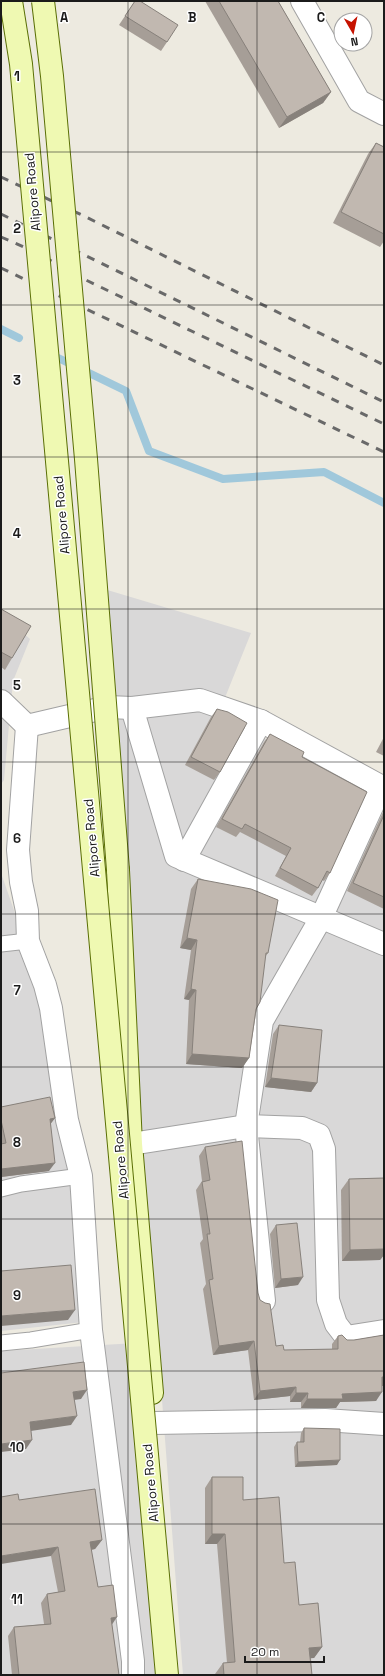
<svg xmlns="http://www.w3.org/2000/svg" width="385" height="1676" font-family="'Space Grotesk',sans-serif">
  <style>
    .residential { fill: #d9d8d8 }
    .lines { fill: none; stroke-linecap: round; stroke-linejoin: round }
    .stream { stroke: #a0c8db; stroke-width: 8 }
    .service-casing { stroke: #a2a2a2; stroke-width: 17 }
    .minor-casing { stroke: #a2a2a2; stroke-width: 24 }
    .secondary-casing { stroke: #5a6f05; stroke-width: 24 }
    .service { stroke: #fff; stroke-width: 15 }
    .minor { stroke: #fff; stroke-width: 22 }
    .secondary { stroke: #eff9b2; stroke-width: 22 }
    .rail { stroke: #696969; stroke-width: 3; stroke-dasharray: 8 8; stroke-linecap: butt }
    .secondary-bridge-casing { stroke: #5a6f05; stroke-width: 24; stroke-linecap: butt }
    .secondary-bridge { stroke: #eff9b2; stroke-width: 22 }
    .wall { fill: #a69e97 }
    .shaded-wall { fill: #87817b }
    .building { fill: #c1b8b0; stroke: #87817b }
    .grid { fill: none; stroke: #1b1b1b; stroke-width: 1; stroke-opacity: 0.55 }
    .labels { text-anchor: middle; stroke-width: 3; stroke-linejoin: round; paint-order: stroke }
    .street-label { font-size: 13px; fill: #1b1b1b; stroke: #fff }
    .grid-label { font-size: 13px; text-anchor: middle; font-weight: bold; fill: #1b1b1b; stroke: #fff; stroke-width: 3; stroke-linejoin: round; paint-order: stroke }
  </style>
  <rect width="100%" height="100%" fill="#edeae0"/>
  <g class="residential">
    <polygon points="94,586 251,633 218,715 384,798 384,1675 183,1675 157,1334"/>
    <polygon points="1,613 30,639 13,681 4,780 1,784"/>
    <polygon points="1,873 39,982 68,1154 75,1251 84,1322 1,1331"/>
    <polygon points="136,1343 167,1675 1,1675 1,1351"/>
  </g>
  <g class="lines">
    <g class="stream">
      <polyline points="1,329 19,338"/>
      <polyline points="50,354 126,391 149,451 223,479 324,472 384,503"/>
    </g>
    <g class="service-casing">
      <g id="service">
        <polyline points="1,944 28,941"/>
        <polyline points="1,1189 21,1184 81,1176"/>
        <polyline points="1,1343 31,1340 91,1330"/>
      </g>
    </g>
    <g class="minor-casing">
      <g id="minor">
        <polyline points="302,1 359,101 384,114"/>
        <polyline points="1,701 27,726 108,707 132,708 200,700 261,721 384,788"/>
        <polyline points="132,708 176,856 384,944"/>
        <polyline points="27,726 18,850 21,882 27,911 28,941 45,985 51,1008 67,1120 81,1176 91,1330 133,1661 133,1675"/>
        <polyline points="184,860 261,721"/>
        <polyline points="131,1144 246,1126 302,1128 319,1135 324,1149 328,1300 336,1324 346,1337 384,1331"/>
        <polyline points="264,1301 246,1126 262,1021 321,918 381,787"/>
        <polyline points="153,1423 325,1420 384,1424"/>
      </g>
    </g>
    <g class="secondary-casing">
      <polyline id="secondary" points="118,870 131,1144 152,1393"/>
    </g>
    <use href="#service" class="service"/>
    <use href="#minor" class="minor"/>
    <use href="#secondary" class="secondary"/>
    <g class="rail">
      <polyline points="1,177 84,216 384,365"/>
      <polyline points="1,214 384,402"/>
      <polyline points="1,237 33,251 88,281 384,424"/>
      <polyline points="1,268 384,452"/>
    </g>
    <g class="secondary-bridge-casing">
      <g id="secondary-bridge">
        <polyline points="11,1 21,64 167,1675"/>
        <polyline points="43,1 52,76 86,459 118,870"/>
      </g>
    </g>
    <use href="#secondary-bridge" class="secondary-bridge"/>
  </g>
  <g class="wall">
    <polygon points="135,1 167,42 161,51 119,25"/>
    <polygon points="205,1 278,1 331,92 323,103 279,128"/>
    <polygon points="376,143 384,147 384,241 380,247 333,223 368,154"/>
    <polygon points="1,609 12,658 5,670 1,667"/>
    <polygon points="217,709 220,772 214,780 185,765 211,717"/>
    <polygon points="270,734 302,757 330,873 324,881 322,880 318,888 312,896 275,876 286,856 240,832 236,837 216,827 264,742"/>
    <polygon points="384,737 384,756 376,752"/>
    <polygon points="384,810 384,909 347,891"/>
    <polygon points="198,879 268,953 265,957 249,1058 242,1068 186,1064 189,1000 184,999 191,950 180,948 191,889"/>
    <polygon points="279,1025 317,1083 311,1092 265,1087 273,1034"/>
    <polygon points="1,1107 55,1118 51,1123 49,1171 1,1177"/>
    <polygon points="205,1147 276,1346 284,1350 332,1349 332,1344 338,1336 347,1340 354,1340 384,1335 384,1386 382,1386 376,1401 340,1402 336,1408 301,1408 301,1402 290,1402 290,1396 254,1400 248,1350 213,1355 203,1289 206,1284 200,1243 203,1239 196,1190 202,1181 199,1156"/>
    <polygon points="384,1178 384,1255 380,1260 342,1261 341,1190 349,1179"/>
    <polygon points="276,1225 298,1285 275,1288 270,1234"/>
    <polygon points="304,1428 337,1465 295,1467 294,1447 297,1442 300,1442 301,1433"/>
    <polygon points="212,1477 243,1500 284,1563 299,1605 322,1647 314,1658 311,1658 312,1675 215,1675 215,1674 223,1663 227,1663 217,1544 205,1544 205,1488"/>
    <polygon points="19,1500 102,1540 95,1549 91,1550 98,1587 112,1625 119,1675 12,1675 8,1636 14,1627 44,1624 41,1603 47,1594 58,1592 51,1556"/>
  </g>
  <g class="shaded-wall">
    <polygon points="331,92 323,103 279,128 287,117"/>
    <polygon points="187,938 197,940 191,950 180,948"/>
    <polygon points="191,989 196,990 189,1000 184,999"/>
    <polygon points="192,1054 249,1058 242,1068 186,1064"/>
    <polygon points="271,1078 317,1083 311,1092 265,1087"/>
    <polygon points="55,1118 49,1126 50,1119"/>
    <polygon points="55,1163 49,1171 1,1177 1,1169"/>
    <polygon points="384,1249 384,1255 380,1260 342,1261 350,1250"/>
    <polygon points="303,1277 298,1285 275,1288 281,1279"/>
    <polygon points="75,1310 68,1320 1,1326 1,1316"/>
    <polygon points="254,1341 248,1350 213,1355 219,1346"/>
    <polygon points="382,1377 384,1377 384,1386 375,1386"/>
    <polygon points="296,1387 290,1396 254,1400 260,1391"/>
    <polygon points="87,1390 81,1399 67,1401 73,1392"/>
    <polygon points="382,1392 376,1401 340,1402 336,1408 301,1408 307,1399 342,1394"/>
    <polygon points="296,1393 308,1393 301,1402 290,1402"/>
    <polygon points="77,1416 71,1425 24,1432 30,1422"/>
    <polygon points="32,1440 26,1449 1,1452 1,1444"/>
    <polygon points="340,1460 337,1465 295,1467 298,1462"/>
    <polygon points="212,1534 225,1534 217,1544 205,1544"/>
    <polygon points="102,1540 95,1549 83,1551 90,1542"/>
    <polygon points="58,1547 51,1556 1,1564 1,1556"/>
    <polygon points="117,1617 111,1626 111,1618"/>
    <polygon points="322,1647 314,1658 302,1659 309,1648"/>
  </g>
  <g class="building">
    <polygon points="135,1 140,1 178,25 167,42 125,16"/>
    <polygon points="219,1 278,1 331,92 287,117"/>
    <polygon points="376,143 384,147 384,234 341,212"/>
    <polygon points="1,609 31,626 12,658 1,652"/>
    <polygon points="217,709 228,712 247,723 220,772 191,757"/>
    <polygon points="270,734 304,752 302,757 367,792 330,873 327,871 318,888 280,868 291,848 245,824 242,829 222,819"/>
    <polygon points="384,815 384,897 353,883"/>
    <polygon points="198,879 251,889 278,900 268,953 266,953 260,1002 256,1009 249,1058 192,1054 196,990 191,989 197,940 187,938"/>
    <polygon points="279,1025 322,1030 317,1083 271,1078"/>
    <polygon points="50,1097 55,1118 50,1119 55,1163 1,1169 1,1144 6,1143 1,1120 1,1107"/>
    <polygon points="242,1141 258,1293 260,1300 265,1303 270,1304 276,1346 283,1345 284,1350 338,1349 338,1336 342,1335 347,1340 354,1340 384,1335 384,1377 382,1377 382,1392 342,1394 343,1399 307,1399 308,1393 296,1393 296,1387 260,1391 254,1341 219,1346 209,1280 213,1279 207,1234 210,1234 202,1182 210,1180 205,1147"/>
    <polygon points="384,1178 384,1249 350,1250 349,1179"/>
    <polygon points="297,1223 303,1277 281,1279 276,1225"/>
    <polygon points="71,1265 75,1310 1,1316 1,1271"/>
    <polygon points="84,1362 87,1390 73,1392 77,1416 30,1422 32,1440 1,1444 1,1373"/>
    <polygon points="304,1428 340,1429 340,1460 298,1462 297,1442 304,1442"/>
    <polygon points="212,1477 243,1477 243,1500 279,1497 284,1563 295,1562 299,1605 318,1603 322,1647 309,1648 312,1675 224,1675 223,1663 235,1662 225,1534 212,1534"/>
    <polygon points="95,1489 102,1540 90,1542 98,1587 113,1585 117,1617 111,1618 119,1675 19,1675 14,1627 51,1624 47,1594 65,1591 58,1547 1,1556 1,1497 18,1494 19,1500"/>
  </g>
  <path class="grid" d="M128,1V1675M257,1V1675M1,152H384M1,305H384M1,457H384M1,609H384M1,762H384M1,914H384M1,1067H384M1,1219H384M1,1371H384M1,1524H384"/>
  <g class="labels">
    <g class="street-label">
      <text transform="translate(32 192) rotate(-95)" y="5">Alipore Road</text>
      <text transform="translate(61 515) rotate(-95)" y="5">Alipore Road</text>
      <text transform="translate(91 838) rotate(-95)" y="5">Alipore Road</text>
      <text transform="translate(120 1160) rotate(-95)" y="5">Alipore Road</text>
      <text transform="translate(150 1483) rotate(-95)" y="5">Alipore Road</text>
    </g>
  </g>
  <g class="grid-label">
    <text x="64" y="22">A</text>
    <text x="192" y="22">B</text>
    <text x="321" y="22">C</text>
    <text x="17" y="81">1</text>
    <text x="17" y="233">2</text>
    <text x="17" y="385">3</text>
    <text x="17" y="538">4</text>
    <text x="17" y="690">5</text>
    <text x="17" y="843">6</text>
    <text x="17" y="995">7</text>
    <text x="17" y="1147">8</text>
    <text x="17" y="1300">9</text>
    <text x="17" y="1452">10</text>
    <text x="17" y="1604">11</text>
  </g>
  <rect width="385" height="1676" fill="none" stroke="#1b1b1b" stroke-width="4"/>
  <g transform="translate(353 32) rotate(171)"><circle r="19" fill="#ffffff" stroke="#a4a4a4"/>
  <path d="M0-3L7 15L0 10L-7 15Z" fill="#c61200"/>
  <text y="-6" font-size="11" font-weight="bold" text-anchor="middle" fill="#1b1b1b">N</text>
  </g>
  <path d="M245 1656v6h79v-6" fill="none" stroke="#1b1b1b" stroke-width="2"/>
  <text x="251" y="1656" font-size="12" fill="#1b1b1b" stroke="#ffffff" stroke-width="3" paint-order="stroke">20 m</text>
</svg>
